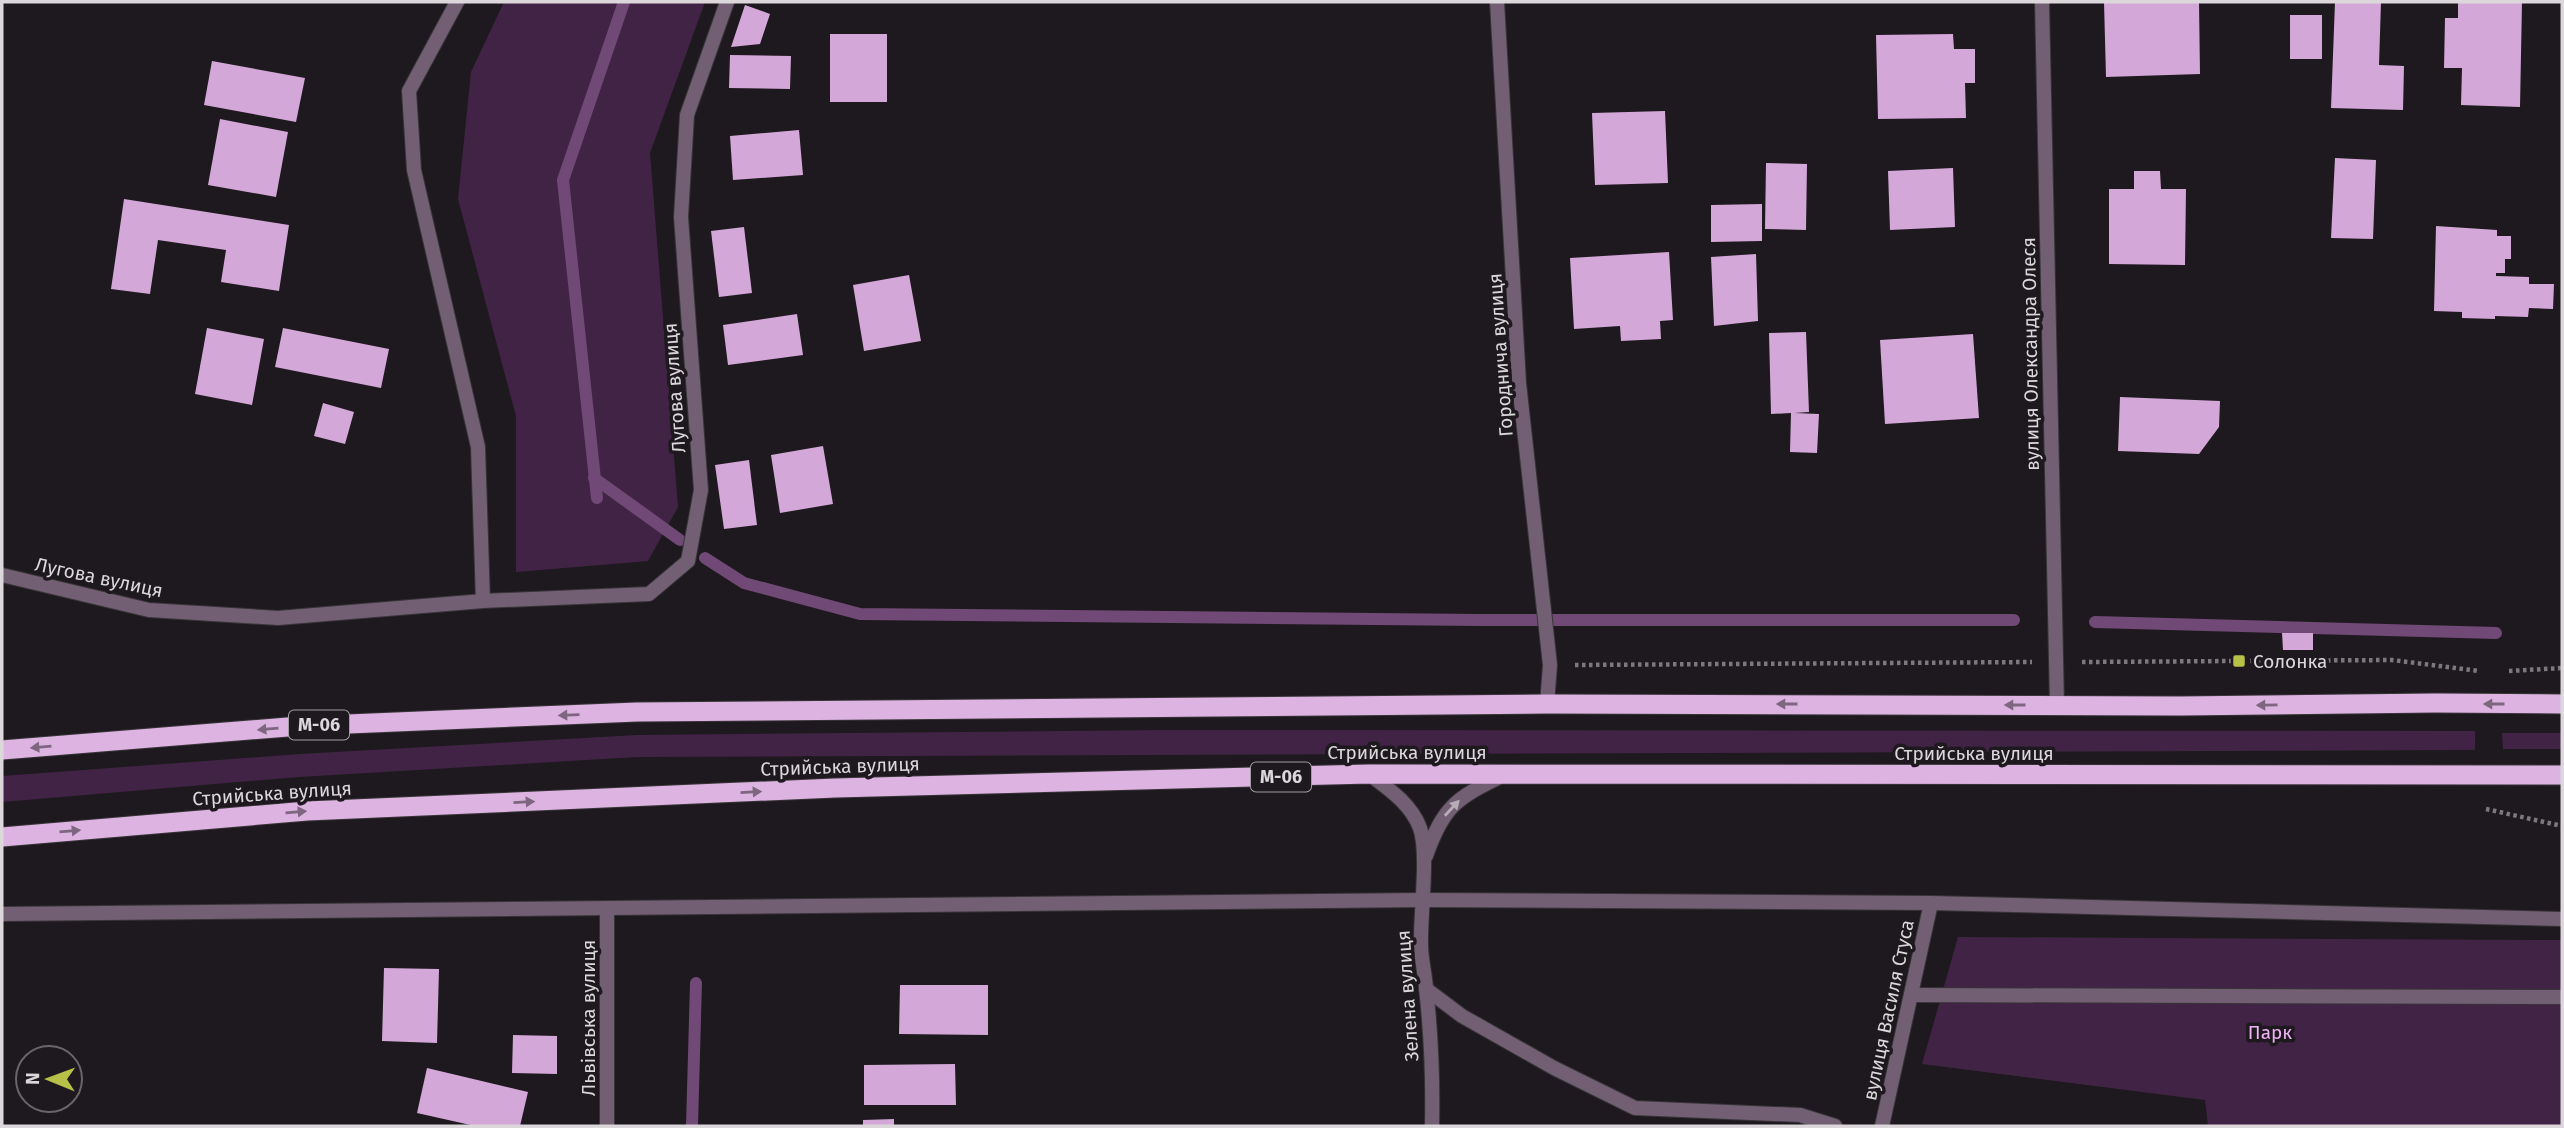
<svg xmlns="http://www.w3.org/2000/svg" width="2564" height="1128" font-family="'Fira Sans',sans-serif">
  <style>
    .green { fill: #412445 }
    .lines { fill: none; stroke-linecap: round; stroke-linejoin: round }
    .stream { stroke: #714976; stroke-width: 12 }
    .building { fill: #d4a7d9 }
    .service-casing { stroke: #383438; stroke-width: 16 }
    .pedestrian-casing { stroke: #383438; stroke-width: 16 }
    .minor-casing { stroke: #383438; stroke-width: 16 }
    .trunk-casing { stroke: #383438; stroke-width: 21 }
    .path { stroke: #7d787d; stroke-width: 4.5; stroke-dasharray: 3.5 3.5; stroke-linecap: butt }
    .service { stroke: #725f74; stroke-width: 14 }
    .pedestrian { stroke: #725f74; stroke-width: 14 }
    .minor { stroke: #725f74; stroke-width: 14 }
    .trunk { stroke: #ddb3e2; stroke-width: 19 }
    .oneway { fill: #7e6680 }
    .oneway2 { fill: #b6adb7 }
    .poi-dot { fill: #b8c147; stroke: #1e191e; stroke-width: 2.5 }
    .labels { text-anchor: middle; stroke-width: 7; stroke-linejoin: round; paint-order: stroke }
    .shield { fill: #1e191e; stroke: #a29ea2; stroke-width: 2 }
    .shield-label { font-size: 18px; font-weight: bold; fill: #dbd7db }
    .street-label { font-size: 19px; fill: #dbd7db; stroke: #1e191e }
    .poi-label { font-size: 19px; fill: #dbd7db; stroke: #1e191e; text-anchor: start }
    .park-label { font-size: 19px; fill: #f0b2f7; stroke: #1e191e }
  </style>
  <rect width="100%" height="100%" fill="#1e191e"/>
  <g class="green">
    <polygon points="504,2 705,2 650,153 678,507 648,561 516,572 516,416 458,199 471,72"/>
    <polygon points="1165,730 2475,731 2475,750 637,757 299,777 2,802 2,776 300,754 637,735"/>
    <polygon points="2502,733 2562,733 2562,749 2503,749"/>
    <polygon points="1958,937 2562,940 2562,1126 2208,1126 2205,1100 1922,1064"/>
  </g>
  <g class="lines">
    <g class="stream">
      <polyline points="594,478 680,540"/>
      <polyline points="597,498 563,180 624,2"/>
      <polyline points="705,558 744,583 860,614 1479,620 2014,620"/>
      <polyline points="2095,622 2496,633"/>
      <polyline points="692,1126 696,983"/>
    </g>
  </g>
  <g class="building">
    <polygon points="2104,2 2199,2 2200,74 2106,77"/>
    <polygon points="2335,2 2381,2 2379,65 2404,66 2403,110 2331,108"/>
    <polygon points="2458,2 2522,2 2520,107 2461,105 2462,68 2444,68 2445,18 2458,18"/>
    <polygon points="745,5 770,14 760,44 731,47"/>
    <rect x="2290" y="15" width="32" height="44"/>
    <rect x="830" y="34" width="57" height="68"/>
    <polygon points="1953,34 1954,49 1975,49 1975,83 1965,83 1966,118 1878,119 1876,35"/>
    <polygon points="730,55 791,56 790,89 729,88"/>
    <polygon points="212,61 305,78 296,122 204,105"/>
    <polygon points="1665,111 1668,183 1595,185 1592,113"/>
    <polygon points="220,119 288,132 276,197 208,185"/>
    <polygon points="799,130 803,175 733,180 730,136"/>
    <polygon points="2335,158 2376,160 2373,239 2331,238"/>
    <polygon points="1766,163 1807,164 1806,230 1765,229"/>
    <polygon points="1953,168 1955,227 1890,230 1888,171"/>
    <polygon points="2134,171 2160,171 2161,189 2186,189 2185,265 2109,264 2109,189 2134,189"/>
    <polygon points="124,199 289,225 279,291 221,282 226,250 158,240 150,294 111,289"/>
    <polygon points="1762,204 1762,241 1711,242 1711,205"/>
    <polygon points="2436,226 2497,230 2497,236 2511,236 2511,259 2505,259 2505,273 2496,273 2496,276 2529,277 2529,284 2554,284 2553,309 2529,308 2528,317 2495,316 2495,319 2462,318 2462,312 2434,311"/>
    <polygon points="744,227 752,293 719,297 711,231"/>
    <polygon points="1669,252 1673,320 1660,321 1661,339 1621,341 1620,326 1574,329 1570,258"/>
    <polygon points="1756,254 1758,321 1714,326 1711,257"/>
    <polygon points="909,275 921,341 864,351 853,285"/>
    <polygon points="797,314 803,355 728,365 723,325"/>
    <polygon points="207,328 264,339 252,405 195,394"/>
    <polygon points="283,328 389,349 381,388 275,367"/>
    <polygon points="1806,332 1809,412 1794,413 1819,414 1817,453 1790,452 1791,413 1771,414 1769,333"/>
    <polygon points="1973,334 1979,418 1885,424 1880,340"/>
    <polygon points="2120,397 2220,401 2219,427 2199,454 2118,451"/>
    <polygon points="323,403 354,412 345,444 314,436"/>
    <polygon points="823,446 833,504 780,513 771,455"/>
    <polygon points="749,460 757,525 724,529 715,465"/>
    <polygon points="2282,633 2313,633 2313,650 2283,650"/>
    <polygon points="384,968 439,969 437,1043 382,1041"/>
    <polygon points="900,985 988,985 988,1035 899,1034"/>
    <polygon points="513,1035 557,1036 557,1074 512,1073"/>
    <polygon points="955,1064 956,1105 864,1105 864,1065"/>
    <polygon points="427,1068 528,1092 520,1126 475,1126 417,1113"/>
    <polygon points="894,1119 894,1126 863,1126 863,1120"/>
  </g>
  <g class="lines">
    <g class="service-casing">
      <polyline id="service" points="1426,989 1462,1016 1554,1068 1635,1108 1800,1115 1835,1126"/>
    </g>
    <g class="pedestrian-casing">
      <polyline id="pedestrian" points="1911,995 2562,997"/>
    </g>
    <g class="minor-casing">
      <g id="minor">
        <polyline points="457,2 409,91 414,170 478,447 483,601"/>
        <polyline points="1497,2 1519,383 1550,665 1547,704"/>
        <polyline points="2042,2 2057,705"/>
        <polyline points="2,575 149,610 278,618 483,601 649,594 688,561 701,490 681,217 687,115 727,2"/>
        <path d="M1369,774C1389,789 1411,804 1420,828C1429,854 1420,915 1421,945C1421,959 1425,973 1426,988C1431,1033 1433,1081 1432,1126"/>
        <path d="M1426,856C1443,807 1456,798 1502,776"/>
        <polyline points="2,914 1422,900 1931,903 2562,919"/>
        <polyline points="607,1126 607,909"/>
        <polyline points="1882,1126 1931,903"/>
      </g>
    </g>
    <g class="trunk-casing">
      <g id="trunk">
        <polyline points="2,750 300,726 637,712 1547,704 2180,706 2435,703 2562,704"/>
        <polyline points="2,837 307,811 835,788 1369,774 2562,775"/>
      </g>
    </g>
    <g class="path">
      <polyline points="2082,662 2392,660 2479,671"/>
      <polyline points="1575,665 2032,662"/>
      <polyline points="2509,671 2562,668"/>
      <polyline points="2486,809 2562,826"/>
    </g>
    <use href="#service" class="service"/>
    <use href="#pedestrian" class="pedestrian"/>
    <use href="#minor" class="minor"/>
    <use href="#trunk" class="trunk"/>
  </g>
  <defs><path id="oneway-solid" d="M-6-.8H1V-3.2L6.5 0L1 3.2V.8H-6Z" transform="scale(1.75)"/></defs>
  <g class="oneway">
    <use href="#oneway-solid" transform="translate(1787 704) rotate(-180)"/>
    <use href="#oneway-solid" transform="translate(2494 704) rotate(-180)"/>
    <use href="#oneway-solid" transform="translate(2015 705) rotate(-180)"/>
    <use href="#oneway-solid" transform="translate(2267 705) rotate(179)"/>
    <use href="#oneway-solid" transform="translate(569 715) rotate(178)"/>
    <use href="#oneway-solid" transform="translate(268 729) rotate(175)"/>
    <use href="#oneway-solid" transform="translate(41 747) rotate(175)"/>
    <use href="#oneway-solid" transform="translate(751 792) rotate(-3)"/>
    <use href="#oneway-solid" transform="translate(524 802) rotate(-3)"/>
    <use href="#oneway-solid" transform="translate(296 812) rotate(-5)"/>
    <use href="#oneway-solid" transform="translate(70 831) rotate(-5)"/>
  </g>
  <use class="oneway2" href="#oneway-solid" transform="translate(1452 808) rotate(-47)"/>
  <rect class="poi-dot" x="2232" y="654" width="14" height="14" rx="3.5"/>
  <g class="labels">
    <g class="shield">
      <rect x="289" y="710.5" width="60" height="29" rx="5"/>
      <rect x="1251" y="762.5" width="60" height="29" rx="5"/>
    </g>
    <g class="shield-label">
      <text x="319" y="731">М-06</text>
      <text x="1281" y="783">М-06</text>
    </g>
    <g class="street-label">
      <text transform="translate(2030 354) rotate(-91)" y="7">вулиця Олександра Олеся</text>
      <text transform="translate(1500 355) rotate(-94)" y="7">Городнича вулиця</text>
      <text transform="translate(674 388) rotate(-94)" y="7">Лугова вулиця</text>
      <text transform="translate(99 577) rotate(12)" y="7">Лугова вулиця</text>
      <text x="1407" y="759">Стрийська вулиця</text>
      <text x="1974" y="760">Стрийська вулиця</text>
      <text transform="translate(840 766) rotate(-2)" y="7">Стрийська вулиця</text>
      <text transform="translate(272 793) rotate(-4)" y="7">Стрийська вулиця</text>
      <text transform="translate(1407 996) rotate(-94)" y="7">Зелена вулиця</text>
      <text transform="translate(1888 1010) rotate(-78)" y="7">вулиця Василя Стуса</text>
      <text transform="translate(588 1018) rotate(-90)" y="7">Львівська вулиця</text>
    </g>
    <g class="poi-label">
      <text x="2253" y="668">Солонка</text>
    </g>
    <g class="park-label">
      <text x="2270" y="1039">Парк</text>
    </g>
  </g>
  <rect width="2564" height="1128" fill="none" stroke="#dbd7db" stroke-width="7"/>
  <g transform="translate(49 1079) rotate(271)"><circle r="33" fill="#1e191e" stroke="#6a656a" stroke-width="2"/>
  <path d="M0-5L12 26L0 18L-12 26Z" fill="#b8c147"/>
  <text y="-10" font-size="19" font-weight="bold" text-anchor="middle" fill="#dbd7db">N</text>
  </g>
</svg>
